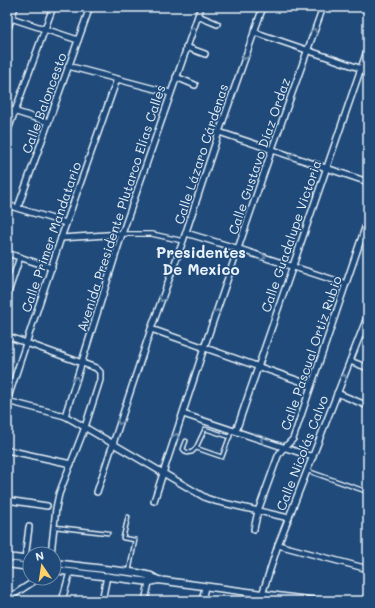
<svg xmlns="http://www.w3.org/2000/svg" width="375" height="608" font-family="Mali,sans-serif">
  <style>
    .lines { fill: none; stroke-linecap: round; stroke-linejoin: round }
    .service-casing { stroke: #e8f1f8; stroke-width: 5.5 }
    .pedestrian-casing { stroke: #e8f1f8; stroke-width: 6 }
    .minor-casing { stroke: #e8f1f8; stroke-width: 8 }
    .tertiary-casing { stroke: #e8f1f8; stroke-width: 9 }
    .secondary-casing { stroke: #e8f1f8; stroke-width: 10 }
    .service { stroke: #1f4a7a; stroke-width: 2.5 }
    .pedestrian { stroke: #1f4a7a; stroke-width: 3.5 }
    .minor { stroke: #1f4a7a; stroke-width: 5 }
    .tertiary { stroke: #1f4a7a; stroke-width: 6 }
    .secondary { stroke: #1f4a7a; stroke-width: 7 }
    .oneway { stroke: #6f8dac }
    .labels { text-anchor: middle; stroke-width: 3; stroke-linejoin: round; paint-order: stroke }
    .street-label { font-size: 13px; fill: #e8f1f8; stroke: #1f4a7a }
    .quarter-label { font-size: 15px; font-weight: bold; fill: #e8f1f8; stroke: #1f4a7a }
  </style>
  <rect width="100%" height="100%" fill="#1f4a7a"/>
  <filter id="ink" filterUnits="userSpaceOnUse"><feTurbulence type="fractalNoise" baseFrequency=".025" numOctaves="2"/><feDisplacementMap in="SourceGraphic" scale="8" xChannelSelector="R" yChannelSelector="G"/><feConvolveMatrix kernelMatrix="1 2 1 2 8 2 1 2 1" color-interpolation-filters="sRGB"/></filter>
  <g filter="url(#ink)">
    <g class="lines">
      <g class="service-casing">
        <g id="service">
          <polyline points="230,437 205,429 196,448 222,457 232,430"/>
          <polyline points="186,441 183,449 187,453 192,452 196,448"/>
          <polyline points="308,471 368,492"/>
          <polyline points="128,517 123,538 135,540 129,572"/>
          <polyline points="55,527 108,533"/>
        </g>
      </g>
      <g class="pedestrian-casing">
        <polyline id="pedestrian" points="122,234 152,234 183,241"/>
      </g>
      <g class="minor-casing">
        <g id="minor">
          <polyline points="198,16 217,24"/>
          <polyline points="11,18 78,40"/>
          <polyline points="254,32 368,71"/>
          <polyline points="186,47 205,54"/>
          <polyline points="68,66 170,93"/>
          <polyline points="176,77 195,85"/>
          <polyline points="7,109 48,122"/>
          <polyline points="219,132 368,182"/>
          <polyline points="7,133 53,7"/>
          <polyline points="7,205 66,223"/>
          <polyline points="18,207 90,7"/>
          <polyline points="186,233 239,249 346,284"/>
          <polyline points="61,238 122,234"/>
          <polyline points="7,253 52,268"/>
          <polyline points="7,296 20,257"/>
          <polyline points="151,329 311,385"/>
          <polyline points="7,336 96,368 100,372 100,380 85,427 59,494 56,508 51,554"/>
          <polyline points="350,361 368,368"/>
          <polyline points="337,393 368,406"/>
          <polyline points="7,401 61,238 117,79"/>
          <polyline points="7,401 65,416 74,421 206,498 215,501 289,518"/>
          <polyline points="183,414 313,457"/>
          <polyline points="65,416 122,234 201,7"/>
          <polyline points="236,431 368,48"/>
          <polyline points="7,450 71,464"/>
          <polyline points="97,492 151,329 183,241 219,132 263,7"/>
          <polyline points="7,500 47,506"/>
          <polyline points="154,501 204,348 272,149 323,7"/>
          <polyline points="254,529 258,511 278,456 281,451 293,439 368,219"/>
          <polyline points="278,545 368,569"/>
          <polyline points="25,559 29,527"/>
          <polyline points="7,599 39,578"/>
          <polyline points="62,601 70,572"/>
          <polyline points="102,601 107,576"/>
          <polyline points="145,601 150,578"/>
          <polyline points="202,601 205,587"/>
          <polyline points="260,601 278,545 368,315"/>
        </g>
      </g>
      <g class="tertiary-casing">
        <g id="tertiary">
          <polyline points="7,557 30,560"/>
          <polyline points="54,563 138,573 151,576 158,580 315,601"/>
          <polyline points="7,564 30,567"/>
          <polyline points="54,570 150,582 158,580"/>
          <polyline points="366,601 368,594"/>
        </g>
      </g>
      <g class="secondary-casing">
        <polyline id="secondary" points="7,28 14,7"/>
      </g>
      <use href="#service" class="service"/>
      <use href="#pedestrian" class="pedestrian"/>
      <use href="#minor" class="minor"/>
      <use href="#tertiary" class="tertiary"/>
      <use href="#secondary" class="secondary"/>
    </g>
    <defs><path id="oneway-chevron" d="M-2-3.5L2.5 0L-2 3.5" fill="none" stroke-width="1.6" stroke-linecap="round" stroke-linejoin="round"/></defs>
    <g class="oneway">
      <use href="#oneway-chevron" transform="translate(193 30) rotate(-70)"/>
      <use href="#oneway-chevron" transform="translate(314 31) rotate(-70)"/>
      <use href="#oneway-chevron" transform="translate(245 57) rotate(109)"/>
      <use href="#oneway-chevron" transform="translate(291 156) rotate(-161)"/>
      <use href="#oneway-chevron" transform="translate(263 257) rotate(19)"/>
      <use href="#oneway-chevron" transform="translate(162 299) rotate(110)"/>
      <use href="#oneway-chevron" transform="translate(217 312) rotate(-71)"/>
      <use href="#oneway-chevron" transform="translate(344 377) rotate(-68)"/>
      <use href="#oneway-chevron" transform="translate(76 379) rotate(-73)"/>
      <use href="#oneway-chevron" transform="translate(120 422) rotate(108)"/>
      <use href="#oneway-chevron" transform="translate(176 436) rotate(-71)"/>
      <use href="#oneway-chevron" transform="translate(263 440) rotate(-161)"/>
    </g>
  </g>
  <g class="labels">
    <g class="street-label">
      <text transform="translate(44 103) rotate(-70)" y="5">Calle Baloncesto</text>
      <text transform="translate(201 154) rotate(-72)" y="5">Calle Lázaro Cárdenas</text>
      <text transform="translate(259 156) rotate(-71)" y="5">Calle Gustavo Díaz Ordaz</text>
      <text transform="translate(121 208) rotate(-72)" y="5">Avenida Presidente Plutarco Elías Calles</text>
      <text transform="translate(291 236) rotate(-71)" y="5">Calle Guadalupe Victoria</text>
      <text transform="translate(51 237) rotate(-71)" y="5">Calle Primer Mandatario</text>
      <text transform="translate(311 353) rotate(-71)" y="5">Calle Pascual Ortiz Rubio</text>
      <text transform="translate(302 453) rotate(-69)" y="5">Calle Nicolás Calvo</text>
    </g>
    <g class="quarter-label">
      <text x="201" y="258">Presidentes<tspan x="201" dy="17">De Mexico</tspan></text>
    </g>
  </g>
  <rect width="375" height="608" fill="none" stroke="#1f4a7a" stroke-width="24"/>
  <rect x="12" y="12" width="351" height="584" fill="none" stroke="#e8f1f8" stroke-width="1.5" filter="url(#ink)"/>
  <g transform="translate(42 566) rotate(347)"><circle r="19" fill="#1f4a7a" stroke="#6f8dac"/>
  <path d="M0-3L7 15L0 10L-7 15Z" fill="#ffd166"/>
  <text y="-6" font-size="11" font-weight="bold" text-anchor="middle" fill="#e8f1f8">N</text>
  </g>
</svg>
